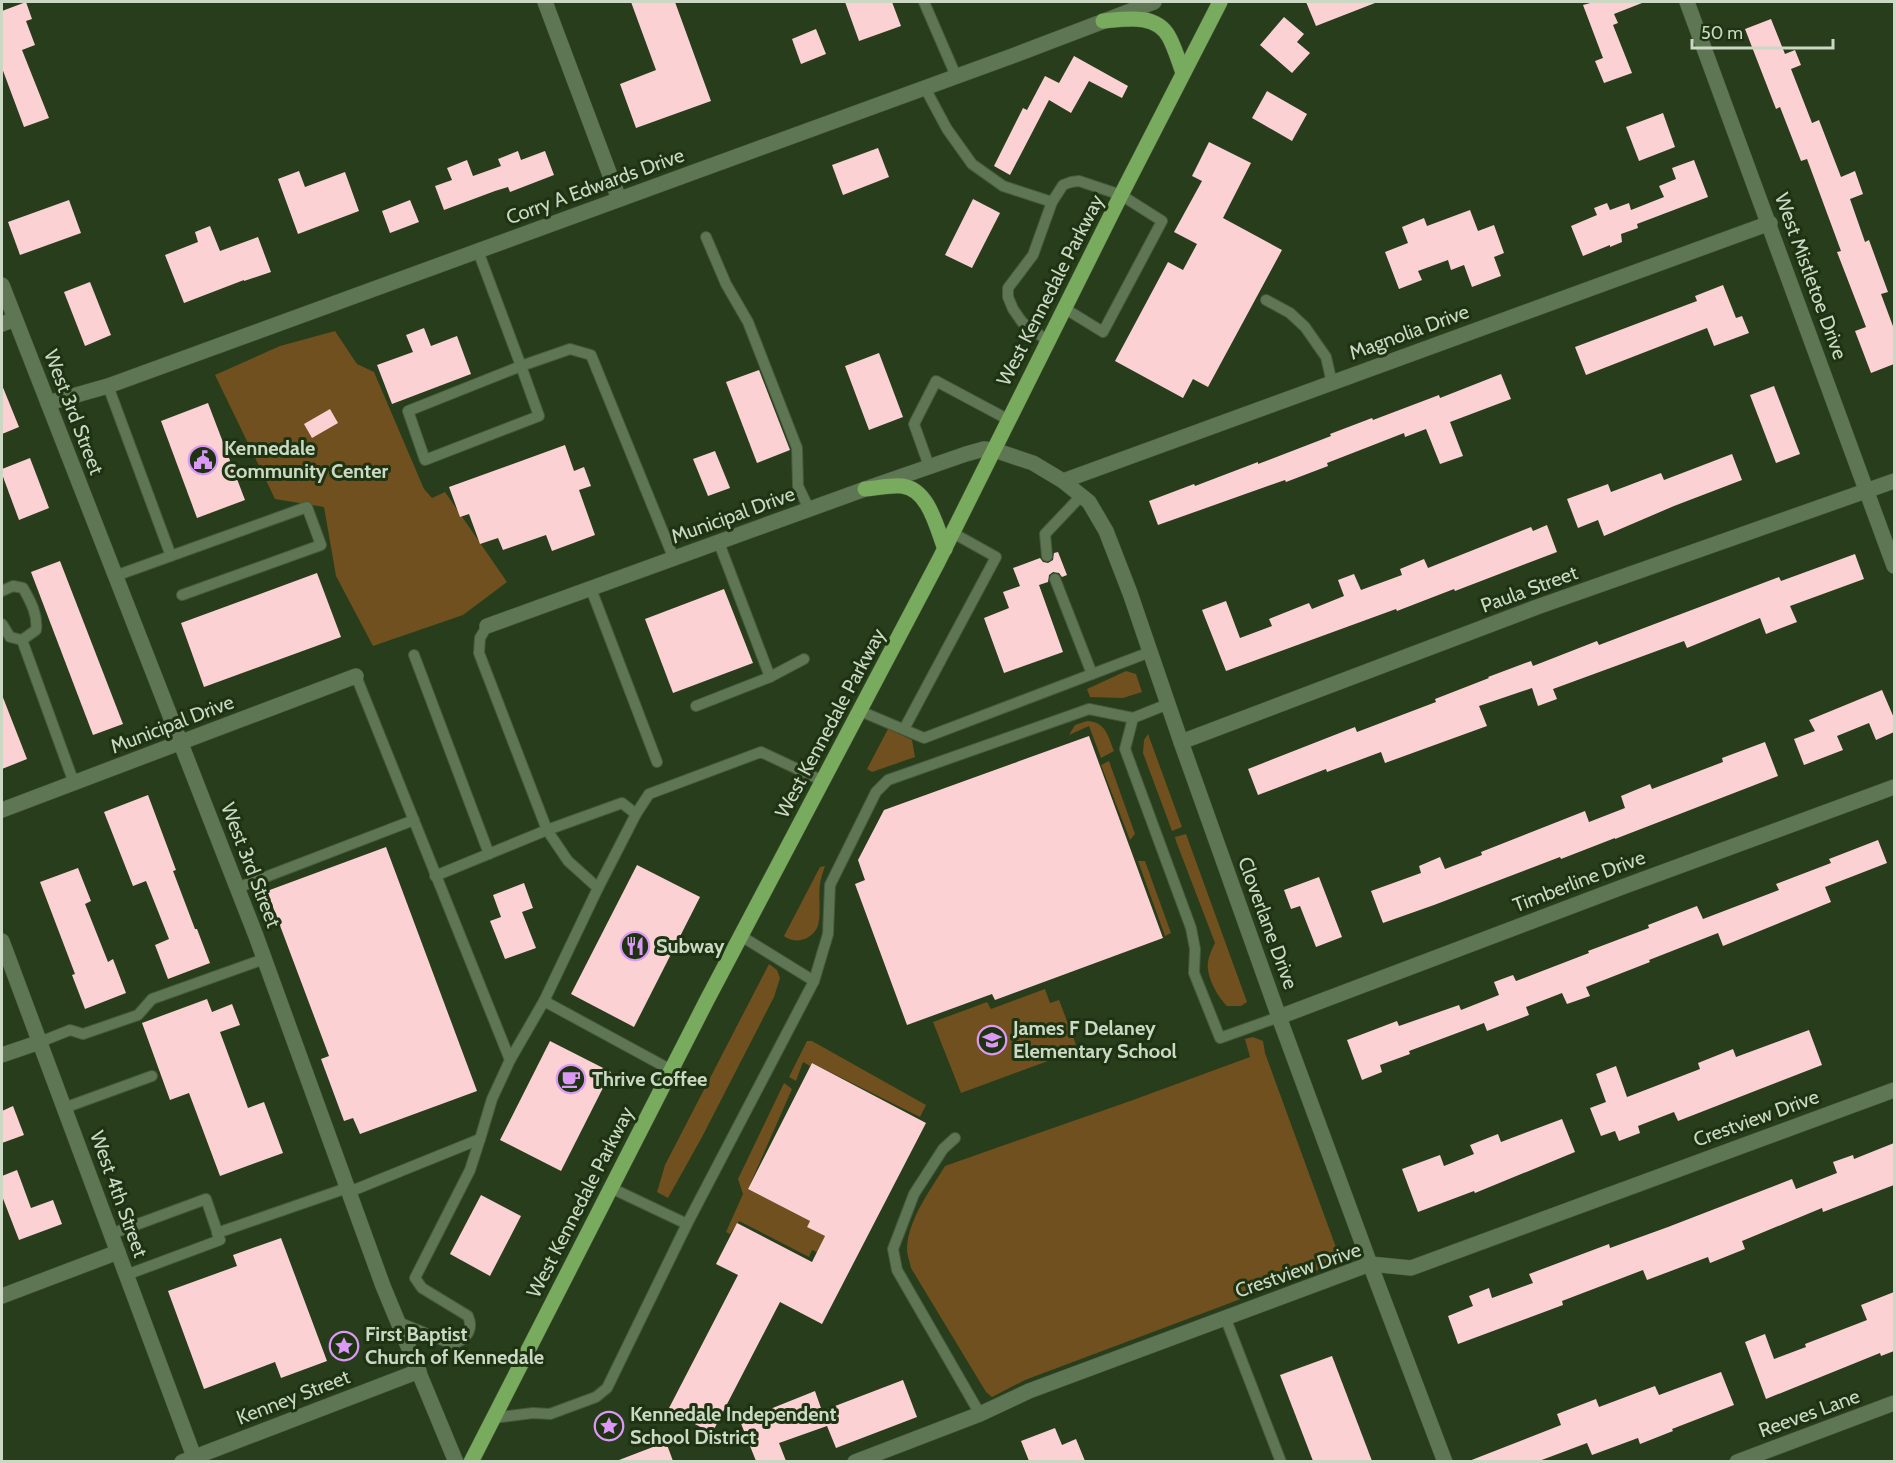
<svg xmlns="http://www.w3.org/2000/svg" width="1896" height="1463" font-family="Cabin,sans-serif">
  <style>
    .green { fill: #6f501e }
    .building { fill: #fcd1d3 }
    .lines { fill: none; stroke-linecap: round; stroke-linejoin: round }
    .service-casing { stroke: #475a3e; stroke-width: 12 }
    .minor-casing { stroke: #475a3e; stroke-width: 16 }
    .tertiary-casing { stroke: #475a3e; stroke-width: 16 }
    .primary-casing { stroke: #475a3e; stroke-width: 16 }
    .service { stroke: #5e7653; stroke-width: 10 }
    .minor { stroke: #5e7653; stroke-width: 15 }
    .tertiary { stroke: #5e7653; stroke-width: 15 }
    .primary { stroke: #79ab5e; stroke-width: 15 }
    .labels { text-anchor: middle; stroke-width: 6; stroke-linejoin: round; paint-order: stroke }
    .street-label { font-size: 20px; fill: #cad8c4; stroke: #1e3312 }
    .poi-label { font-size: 20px; font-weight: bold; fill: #cad8c4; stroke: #1e3312; text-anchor: start }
  </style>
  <rect width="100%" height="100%" fill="#283d1c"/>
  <g class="green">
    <polygon points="335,331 357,364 374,372 424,489 432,498 445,492 507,582 463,615 373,646 336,576 324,507 275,499 215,375 280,346"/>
    <polygon points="1126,671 1136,674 1142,692 1123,698 1090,697 1087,689"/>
    <path d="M1087,721C1106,722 1108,736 1114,751L1101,758L1089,726L1069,735L1075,725Z"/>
    <polygon points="888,729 912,740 915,757 872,772 867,769"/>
    <polygon points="1148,734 1182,827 1172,831 1143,753 1144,740"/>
    <polygon points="1109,761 1135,834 1130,840 1101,765"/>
    <path d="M1186,834L1247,1002L1241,1006H1227C1217,996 1206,976 1208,962C1209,955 1212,949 1215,943L1176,841L1175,837Z"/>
    <polygon points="1138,861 1145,861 1171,933 1165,936"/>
    <path d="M825,866C823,872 821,878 820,884C818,896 822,918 817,928C810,941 794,944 784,936L820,867Z"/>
    <polygon points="769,964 777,970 780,978 774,997 702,1137 668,1198 657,1192 665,1165"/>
    <polygon points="1045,989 1050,1003 1059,1000 1078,1050 961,1093 933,1022 987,1002 991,1009"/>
    <path d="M1253,1037L1263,1041L1265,1053L1338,1253L1331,1265L1025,1380L992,1397L986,1392L911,1268C910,1262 907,1255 907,1249C908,1219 930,1191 945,1166L1133,1100L1250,1057L1245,1039Z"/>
    <polygon points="807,1041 812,1041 926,1105 920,1117 812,1063 810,1066 803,1062 796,1081 789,1077"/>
    <polygon points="784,1083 792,1089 748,1189 810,1221 807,1227 825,1236 817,1252 812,1250 809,1257 739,1221 730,1234 726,1232 743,1194 738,1179"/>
  </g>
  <g class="building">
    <polygon points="26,2 32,19 26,21 35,45 22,50 49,118 24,127 2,68 2,11"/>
    <polygon points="631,2 675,2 711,101 636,128 620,84 656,70"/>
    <polygon points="845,2 892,2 901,26 859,41"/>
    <polygon points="1306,2 1375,2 1375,3 1316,26"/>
    <polygon points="1594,2 1642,3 1614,14 1618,23 1613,25 1632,73 1604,83 1595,61 1603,58 1583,5"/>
    <polygon points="1284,17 1304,34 1297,42 1310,53 1292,73 1260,45"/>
    <polygon points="1771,19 1785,54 1795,50 1801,65 1791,69 1812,123 1819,120 1841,177 1855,171 1863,194 1850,199 1865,242 1869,240 1888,292 1881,294 1894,329 1894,364 1871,373 1855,331 1866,327 1837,252 1841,251 1807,159 1801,161 1780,107 1776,109 1745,29"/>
    <polygon points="816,29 826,54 801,64 792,39"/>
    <polygon points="1074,56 1128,86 1122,98 1089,81 1071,113 1049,100 1010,175 994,166 1023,108 1027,110 1045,76 1059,83"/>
    <polygon points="1267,91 1307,114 1292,141 1252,118"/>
    <polygon points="1663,113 1675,147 1639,161 1626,127"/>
    <polygon points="1209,142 1251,163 1223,218 1282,250 1208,387 1193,379 1183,398 1115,361 1168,262 1183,270 1197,244 1174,232 1202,181 1192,176"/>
    <polygon points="878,148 889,177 843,195 832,165"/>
    <polygon points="518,151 521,160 545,151 554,175 510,192 508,187 495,191 444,210 435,186 452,180 447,168 467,160 473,176 501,166 498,159"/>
    <polygon points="1694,160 1708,197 1637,224 1638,228 1621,234 1622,242 1610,247 1610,245 1583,256 1571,226 1597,215 1594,208 1607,203 1610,210 1629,203 1631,210 1664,197 1659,186 1676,179 1672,168"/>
    <polygon points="299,171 305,187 345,172 359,211 298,234 278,179"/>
    <polygon points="973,199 1000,213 972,268 945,255"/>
    <polygon points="69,200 81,233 20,255 8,222"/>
    <polygon points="410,200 419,222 390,233 382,211"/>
    <polygon points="1470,210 1478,231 1494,225 1504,253 1494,257 1501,276 1472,287 1464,265 1451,270 1448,260 1418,271 1422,280 1399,289 1385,252 1408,243 1402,227 1424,218 1427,226"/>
    <polygon points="210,226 220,251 258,237 271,272 244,281 244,280 184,303 165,255 198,242 195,232"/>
    <polygon points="90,282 111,335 85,346 64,292"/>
    <polygon points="1723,285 1736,318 1742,316 1749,333 1714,346 1707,328 1586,375 1575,347 1697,301 1695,296"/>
    <polygon points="424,328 431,346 457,336 471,374 392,404 377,365 413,352 406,335"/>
    <polygon points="879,353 903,417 869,430 845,366"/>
    <polygon points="759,370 790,450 757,463 726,382"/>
    <polygon points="1501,374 1511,399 1450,422 1463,456 1440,464 1426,429 1405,437 1404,433 1327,463 1328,466 1286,482 1285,480 1158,525 1149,501 1194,484 1195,486 1258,462 1258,464 1331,436 1330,434 1372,418 1373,420 1439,395 1440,398"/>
    <polygon points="2,385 19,427 2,434"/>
    <polygon points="1774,386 1800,454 1776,463 1750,395"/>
    <polygon points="208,403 245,500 197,518 161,421"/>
    <polygon points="330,409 338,423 312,438 304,424"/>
    <polygon points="565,445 574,471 584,467 591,486 579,490 595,535 552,551 546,535 503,550 498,538 480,544 469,514 460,517 449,487"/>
    <polygon points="715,451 730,488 708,496 693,459"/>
    <polygon points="1732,454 1742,480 1674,506 1604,536 1598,520 1578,528 1567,499 1608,484 1611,492 1661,473 1664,480"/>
    <polygon points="30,458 49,508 19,520 2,474 2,469"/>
    <polygon points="1547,525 1557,552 1455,591 1454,589 1397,611 1396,609 1226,671 1202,610 1226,601 1240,638 1272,626 1269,619 1309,603 1312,609 1344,596 1338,580 1354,574 1361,590 1402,575 1400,569 1424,559 1428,568 1531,527 1533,531"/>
    <polygon points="1058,552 1067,575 1062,577 1059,573 1053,572 1049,575 1048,582 1039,585 1063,652 1004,673 984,618 1009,608 1003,592 1020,586 1013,568 1040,558 1043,562 1048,563 1053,560 1054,553"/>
    <polygon points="1855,554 1864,579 1790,606 1797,622 1766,634 1760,618 1687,648 1684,641 1553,689 1557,699 1538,706 1532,688 1479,706 1487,726 1385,763 1381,752 1327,772 1326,769 1258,795 1248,769 1355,727 1357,732 1436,702 1435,699 1489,678 1488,677 1531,661 1533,666 1597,641 1599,645 1779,577 1781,581"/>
    <polygon points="60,561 123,724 93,735 31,572"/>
    <polygon points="317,573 341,637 204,687 181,623"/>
    <polygon points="724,589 753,663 673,693 645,619"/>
    <polygon points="1882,690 1894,718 1894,732 1876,740 1869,723 1837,736 1843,750 1804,765 1794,739 1815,731 1809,720"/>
    <polygon points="2,695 27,759 2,769"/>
    <polygon points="1089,736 1163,938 995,1000 992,994 907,1025 855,884 865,880 858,860 884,810"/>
    <polygon points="1765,742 1778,776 1615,839 1615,838 1561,859 1560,857 1434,905 1383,923 1371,891 1421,873 1419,866 1440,857 1445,869 1482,855 1481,852 1585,811 1589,822 1625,808 1621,796 1650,784 1652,789 1723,762 1722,758"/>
    <polygon points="148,795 176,870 173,871 195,929 197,929 210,963 168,979 155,945 169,939 146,881 133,886 104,812"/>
    <polygon points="1878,840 1887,863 1825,887 1831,902 1723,946 1718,933 1649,960 1650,962 1586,987 1590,996 1567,1004 1562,993 1526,1007 1529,1015 1487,1031 1484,1023 1409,1051 1410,1054 1380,1065 1382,1072 1362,1080 1347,1040 1397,1021 1399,1026 1459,1005 1461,1010 1499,995 1494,982 1513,975 1516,981 1589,953 1588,951 1649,928 1648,925 1697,906 1703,919 1779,890 1776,884 1831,863 1829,859"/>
    <polygon points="386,847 477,1091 360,1134 353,1118 344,1121 321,1059 329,1056 267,891"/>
    <polygon points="637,865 700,897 634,1027 571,994"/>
    <polygon points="78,868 91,901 85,904 108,962 113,959 126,993 85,1009 72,975 75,974 40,882"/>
    <polygon points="1319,877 1342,937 1316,947 1300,906 1291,909 1284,890"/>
    <polygon points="524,883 533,908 522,912 536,948 505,959 490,921 501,917 493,895"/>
    <polygon points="207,999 212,1012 232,1004 240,1025 220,1032 248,1108 264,1102 283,1153 220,1176 189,1093 170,1100 142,1023"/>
    <polygon points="1809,1030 1822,1065 1678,1121 1674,1112 1638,1126 1640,1133 1619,1141 1615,1131 1601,1136 1590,1108 1606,1102 1596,1074 1616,1066 1627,1097 1700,1069 1698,1063 1733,1049 1736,1057"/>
    <polygon points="550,1041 611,1072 561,1171 500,1140"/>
    <polygon points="812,1063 926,1123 822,1324 780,1302 712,1433 668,1410 738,1275 716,1264 737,1223 812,1262 825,1236 807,1227 810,1221 748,1189"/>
    <polygon points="13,1106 24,1135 2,1143 2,1111"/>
    <polygon points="1562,1119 1575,1152 1475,1193 1474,1191 1418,1212 1402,1169 1440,1155 1444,1166 1474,1154 1470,1145 1498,1134 1501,1142"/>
    <polygon points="1894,1143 1894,1185 1823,1212 1822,1208 1742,1241 1745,1249 1710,1263 1708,1257 1647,1280 1643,1270 1562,1301 1563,1305 1458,1344 1448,1316 1473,1306 1469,1296 1489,1288 1492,1298 1533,1283 1529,1274 1609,1244 1610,1248 1668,1227 1792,1179 1796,1189 1837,1173 1833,1162 1853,1155 1854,1159"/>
    <polygon points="17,1170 31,1208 53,1200 62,1224 19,1240 2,1196 2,1176"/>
    <polygon points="481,1195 521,1216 490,1276 450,1254"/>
    <polygon points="281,1238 327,1361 281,1378 275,1362 204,1389 168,1291 237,1266 233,1255"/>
    <polygon points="1894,1292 1894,1351 1881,1356 1880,1353 1766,1399 1745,1342 1765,1334 1774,1359 1806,1347 1805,1344 1867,1320 1861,1305"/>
    <polygon points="1332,1356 1372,1461 1313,1461 1280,1375"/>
    <polygon points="1721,1372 1734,1405 1672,1429 1673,1431 1640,1444 1638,1438 1592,1455 1587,1443 1539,1461 1469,1461 1561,1425 1557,1414 1596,1399 1599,1407 1655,1386 1659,1395"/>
    <polygon points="903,1380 917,1417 836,1448 827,1426 779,1443 786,1461 756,1461 740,1421 815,1391 822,1411"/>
    <polygon points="1055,1428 1062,1445 1076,1439 1085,1461 1029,1461 1021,1441"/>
    <polygon points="666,1442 673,1461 619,1461 619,1460"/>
  </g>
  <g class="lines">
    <g class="service-casing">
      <g id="service">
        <polyline points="924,2 956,76"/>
        <polyline points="925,88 947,129 972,164 1003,186 1052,202"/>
        <polyline points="706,237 726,284 748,322 797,448 798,486 809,509"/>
        <polyline points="478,251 521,366 570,349 591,355 674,559"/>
        <polyline points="1266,300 1290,313 1305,327 1326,357 1332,383"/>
        <polyline points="1048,341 1022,322 1013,309 1008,297 1008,288 1033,255 1052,202 1063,185 1071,182 1079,181 1121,195 1162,221 1103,332 1064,308"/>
        <polygon points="521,366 539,416 425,460 408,411"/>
        <polyline points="108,386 171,556"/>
        <polyline points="929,466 914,424 936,381 1009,420"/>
        <polyline points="719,543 770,677 804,659"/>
        <polyline points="1047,556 1045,534 1081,496"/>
        <polyline points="115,576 307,507 321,545 182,595"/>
        <polyline points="1055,579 1092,674"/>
        <polyline points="591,589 657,762"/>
        <path d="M2,591L13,586L23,588C31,602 38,615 36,630L22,640"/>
        <polyline points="2,624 10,637 22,640"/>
        <polyline points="22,640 74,783"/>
        <polyline points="414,655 489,854"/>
        <polyline points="356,676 510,1060 544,1001"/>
        <polyline points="696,706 770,677"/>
        <polyline points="860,711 924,738 1150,652"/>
        <polyline points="1133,718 1125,749 1191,928 1195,949 1194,973 1220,1038 1279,1017"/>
        <polyline points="904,729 996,557 953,533"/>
        <polyline points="636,814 598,888 544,1001 671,1070"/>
        <polyline points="435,876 547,830 479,653 480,638 487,626"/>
        <polyline points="237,888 414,820"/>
        <polyline points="598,888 568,861 547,830 622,803 636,814 649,794 761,752 823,781"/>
        <polyline points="814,981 828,934 830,885 876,792 888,780 1089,709 1133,718 1168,704"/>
        <polyline points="40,1042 70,1030 83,1034 138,1015 152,999 264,959"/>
        <polyline points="64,1108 152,1076"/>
        <polyline points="955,1138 943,1149 914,1194 893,1249 897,1270 980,1414"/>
        <polyline points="349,1192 480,1139 492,1099 510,1060"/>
        <polyline points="687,1224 814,981 741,936"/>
        <polyline points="217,1233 347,1188"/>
        <polyline points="111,1234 206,1199 220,1240 126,1275"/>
        <polyline points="1225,1317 1281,1462"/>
        <path d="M398,1322L452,1344C466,1340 474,1330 468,1316L422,1288L415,1278L470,1170L480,1139"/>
        <polyline points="493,1418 533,1413 550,1414 596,1397 607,1388 687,1224 611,1188"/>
      </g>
    </g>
    <g class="minor-casing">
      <g id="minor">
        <polyline points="545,2 619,199"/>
        <polyline points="1687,2 1894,566"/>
        <polyline points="2,324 15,319"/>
        <polyline points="1063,481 1770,223"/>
        <polyline points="487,626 865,489 966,454 984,449 994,450 1033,463 1063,481 1089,502 1106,531 1130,593 1181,742 1279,1017 1370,1264 1445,1462"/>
        <polyline points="1181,742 1537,607 1894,481"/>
        <polyline points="2,810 356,676"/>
        <polyline points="2,941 196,1462"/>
        <polyline points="1279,1017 1625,886 1894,787"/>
        <polyline points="2,1055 40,1042"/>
        <polyline points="2,1296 118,1252"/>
        <polyline points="182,1462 419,1371"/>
        <polyline points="855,1462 980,1414 1029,1391 1370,1264 1411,1268 1894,1090"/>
        <polyline points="1737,1462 1894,1403"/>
      </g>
    </g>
    <g class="tertiary-casing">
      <g id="tertiary">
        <polyline points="2,285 256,936 383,1286 456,1462"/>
        <polyline points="48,403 108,386 1015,55 1154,2"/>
      </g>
    </g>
    <g class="primary-casing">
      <g id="primary">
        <path d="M1103,21C1126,19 1156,13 1169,37C1175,48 1179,62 1183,73"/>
        <path d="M865,489C877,488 891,485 902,486C929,489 937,529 945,549"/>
        <polyline points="471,1462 707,1000 938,562 1121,195 1220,2"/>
      </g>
    </g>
    <use href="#service" class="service"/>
    <use href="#minor" class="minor"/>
    <use href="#tertiary" class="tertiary"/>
    <use href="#primary" class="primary"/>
  </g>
  <defs>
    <g id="civic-ring" transform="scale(1.5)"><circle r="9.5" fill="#1e3312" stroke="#db99f5" stroke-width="1.5"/><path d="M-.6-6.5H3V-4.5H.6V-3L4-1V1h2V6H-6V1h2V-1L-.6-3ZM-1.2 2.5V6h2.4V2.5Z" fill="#db99f5"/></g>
    <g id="restaurant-ring" transform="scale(1.5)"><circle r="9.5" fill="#1e3312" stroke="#db99f5" stroke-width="1.5"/><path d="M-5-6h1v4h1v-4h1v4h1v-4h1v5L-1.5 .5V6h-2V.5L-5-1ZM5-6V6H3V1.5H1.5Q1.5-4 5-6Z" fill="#db99f5"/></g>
    <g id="school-ring" transform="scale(1.5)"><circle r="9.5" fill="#1e3312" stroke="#db99f5" stroke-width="1.5"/><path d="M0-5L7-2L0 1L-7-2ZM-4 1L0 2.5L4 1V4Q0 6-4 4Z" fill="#db99f5"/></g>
    <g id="cafe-ring" transform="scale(1.5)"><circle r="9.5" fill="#1e3312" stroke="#db99f5" stroke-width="1.5"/><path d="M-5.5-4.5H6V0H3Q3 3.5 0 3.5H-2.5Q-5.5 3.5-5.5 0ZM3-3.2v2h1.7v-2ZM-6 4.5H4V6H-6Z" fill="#db99f5"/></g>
    <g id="sight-ring" transform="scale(1.5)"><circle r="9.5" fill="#1e3312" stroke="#db99f5" stroke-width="1.5"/><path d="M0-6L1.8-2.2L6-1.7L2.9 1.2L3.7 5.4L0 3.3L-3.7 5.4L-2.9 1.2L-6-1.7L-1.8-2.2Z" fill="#db99f5"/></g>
  </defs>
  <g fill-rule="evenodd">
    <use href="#civic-ring" x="203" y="460"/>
    <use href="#restaurant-ring" x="635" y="946"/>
    <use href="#school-ring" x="992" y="1040"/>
    <use href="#cafe-ring" x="571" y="1079"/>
    <use href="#sight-ring" x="344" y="1346"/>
    <use href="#sight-ring" x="609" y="1426"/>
  </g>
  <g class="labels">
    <g class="street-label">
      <text transform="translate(595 186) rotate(-20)" y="7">Corry A Edwards Drive</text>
      <text transform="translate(1811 276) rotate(70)" y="7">West Mistletoe Drive</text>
      <text transform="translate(1050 290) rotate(-63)" y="7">West Kennedale Parkway</text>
      <text transform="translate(1409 332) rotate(-20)" y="7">Magnolia Drive</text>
      <text transform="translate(74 412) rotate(69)" y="7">West 3rd Street</text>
      <text transform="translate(733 515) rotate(-20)" y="7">Municipal Drive</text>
      <text transform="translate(1529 589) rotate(-20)" y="7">Paula Street</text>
      <text transform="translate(830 723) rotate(-62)" y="7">West Kennedale Parkway</text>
      <text transform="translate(172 724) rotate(-21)" y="7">Municipal Drive</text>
      <text transform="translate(251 865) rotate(69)" y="7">West 3rd Street</text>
      <text transform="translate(1579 881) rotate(-21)" y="7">Timberline Drive</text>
      <text transform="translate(1268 923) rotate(70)" y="7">Cloverlane Drive</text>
      <text transform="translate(1756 1118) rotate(-20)" y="7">Crestview Drive</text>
      <text transform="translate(119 1194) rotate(70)" y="7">West 4th Street</text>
      <text transform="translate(580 1202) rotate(-63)" y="7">West Kennedale Parkway</text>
      <text transform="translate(1298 1270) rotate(-19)" y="7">Crestview Drive</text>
      <text transform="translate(293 1397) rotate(-21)" y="7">Kenney Street</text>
      <text transform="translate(1809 1413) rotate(-20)" y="7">Reeves Lane</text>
    </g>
    <g class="poi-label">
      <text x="224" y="455">Kennedale<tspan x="224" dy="23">Community Center</tspan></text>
      <text x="656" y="953">Subway</text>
      <text x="1013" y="1035">James F Delaney<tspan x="1013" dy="23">Elementary School</tspan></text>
      <text x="592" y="1086">Thrive Coffee</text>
      <text x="365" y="1341">First Baptist<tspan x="365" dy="23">Church of Kennedale</tspan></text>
      <text x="630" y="1421">Kennedale Independent<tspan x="630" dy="23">School District</tspan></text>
    </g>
  </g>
  <rect width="1896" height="1463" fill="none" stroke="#cad8c4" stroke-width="6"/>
  <path d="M1692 39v9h141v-9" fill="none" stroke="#cad8c4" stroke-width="3"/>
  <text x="1701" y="39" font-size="18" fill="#cad8c4" stroke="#1e3312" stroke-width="4.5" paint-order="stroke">50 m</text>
</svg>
